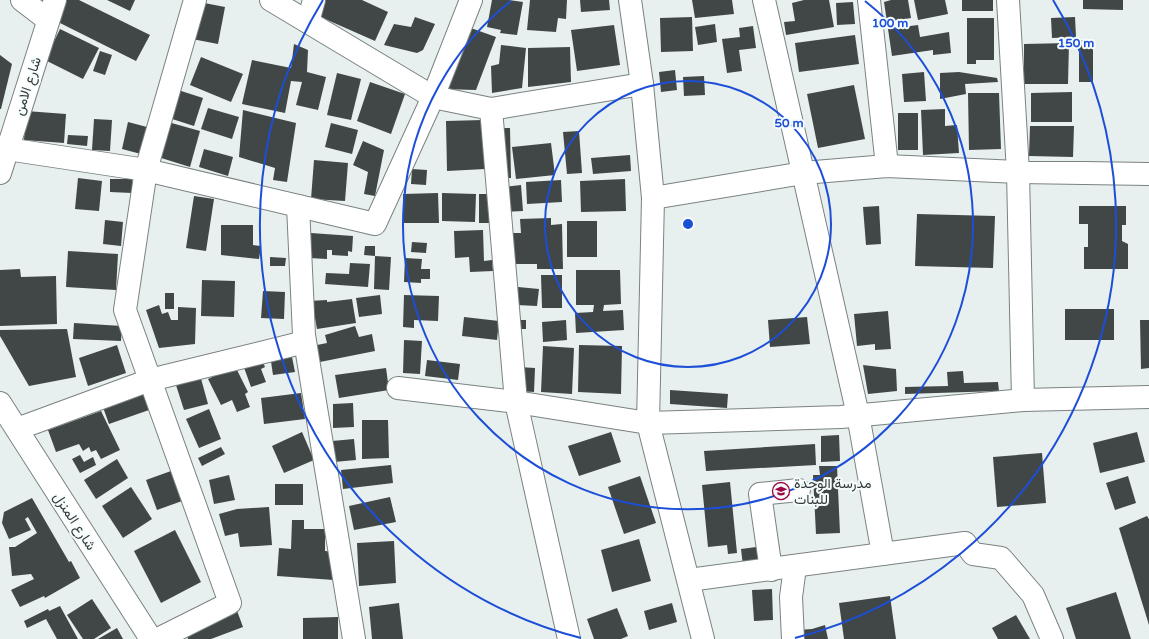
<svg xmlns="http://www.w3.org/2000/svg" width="1149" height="639" font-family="'Varela Round',Vazirmatn,sans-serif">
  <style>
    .building { fill: #404746 }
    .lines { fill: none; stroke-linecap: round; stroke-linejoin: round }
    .minor-casing { stroke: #7a8281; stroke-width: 24 }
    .minor { stroke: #fff; stroke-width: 22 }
    .ring { fill: none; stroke: #1d4ed8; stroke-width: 2 }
    .labels { text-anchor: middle; stroke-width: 4; stroke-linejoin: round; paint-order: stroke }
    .street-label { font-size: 14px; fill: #363939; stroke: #f4fdfc }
    .poi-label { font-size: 14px; fill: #363939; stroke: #f4fdfc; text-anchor: start }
    .centre { fill: #1d4ed8; stroke: #f4fdfc; stroke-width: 2 }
    .ring-label { font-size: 12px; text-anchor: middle; font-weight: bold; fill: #1d4ed8; stroke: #f4fdfc; stroke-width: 4; stroke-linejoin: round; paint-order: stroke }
  </style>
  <rect width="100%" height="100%" fill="#e7f0ef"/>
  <g class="building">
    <polygon points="62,0 79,0 150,35 136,61 52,19"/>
    <polygon points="107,0 135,0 130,11"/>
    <polygon points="323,0 362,0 388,12 375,41 316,15"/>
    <polygon points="492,0 509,0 523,2 517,35 500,33 501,30 487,27"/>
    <polygon points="530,0 567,0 566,19 558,18 556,32 527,30"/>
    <polygon points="580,0 609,0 610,10 581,12"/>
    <polygon points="692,0 732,0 734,14 695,18"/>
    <polygon points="804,0 829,0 834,27 786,35 784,22 795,21 792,3"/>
    <polygon points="891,0 908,0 911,18 887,22 884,2"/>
    <polygon points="914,0 945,0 948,14 918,20"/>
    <rect x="962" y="0" width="31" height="11"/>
    <polygon points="1083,0 1123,0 1123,10 1083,9"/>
    <polygon points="199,2 225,7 218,44 192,39"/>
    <polygon points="853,2 855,24 837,25 836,3"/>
    <polygon points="415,17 435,24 423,50 417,53 384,45 394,24 411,27"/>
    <polygon points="692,17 693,51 661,52 660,18"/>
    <polygon points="1075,17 1076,37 1052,38 1051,18"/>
    <polygon points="967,18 994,18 994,60 976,60 976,64 967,64"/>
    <polygon points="715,24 717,42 698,45 695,27"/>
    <polygon points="614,25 620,65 577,71 571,30"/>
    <polygon points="918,25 920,37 949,32 951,53 933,55 933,50 892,56 888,29"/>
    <polygon points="753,26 756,48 739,50 742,71 727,73 722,39 740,37 739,28"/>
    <polygon points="468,27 496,37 476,90 442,89"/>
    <polygon points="60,29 99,48 83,79 45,60"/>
    <polygon points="855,35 859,64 799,72 795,43"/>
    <rect x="1079" y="40" width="14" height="42"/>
    <polygon points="1069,43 1068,84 1024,84 1024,44"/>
    <polygon points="294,44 308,50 307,72 326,77 318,110 296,105 302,82 291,81 285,113 242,104 252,60 291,68"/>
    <polygon points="501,45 526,48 522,88 492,93 491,66 499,64"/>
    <polygon points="570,47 571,82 528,87 528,48"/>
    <polygon points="100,51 112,55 105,75 93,71"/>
    <polygon points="0,55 12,64 1,109 0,109"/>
    <polygon points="201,57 243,74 231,102 190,85"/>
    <polygon points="675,70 677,90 661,92 659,72"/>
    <polygon points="924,72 926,101 904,102 902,74"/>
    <polygon points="959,72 997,78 998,82 965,84 966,94 940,99 940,73"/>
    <polygon points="337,73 361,79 351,120 327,115"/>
    <polygon points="704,76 705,95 684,96 683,77"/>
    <polygon points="370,82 405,94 391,134 357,121"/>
    <polygon points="854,85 865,139 818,148 807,94"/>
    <polygon points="178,90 203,98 194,126 169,118"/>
    <polygon points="1072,92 1072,122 1031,122 1031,93"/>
    <polygon points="968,93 999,93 1001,149 969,150"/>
    <polygon points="208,108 239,117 232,139 201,129"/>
    <polygon points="945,109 945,126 957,125 959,153 923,155 921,110"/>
    <polygon points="243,110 296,123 287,182 273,180 275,168 239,157"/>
    <polygon points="26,111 66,114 64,143 24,140"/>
    <rect x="898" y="113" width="20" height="37"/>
    <polygon points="94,119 112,120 110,151 92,150"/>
    <polygon points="483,120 485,169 447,171 446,121"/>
    <polygon points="128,122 147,127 141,154 122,149"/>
    <polygon points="168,122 200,131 190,167 158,157"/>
    <polygon points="331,123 358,130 352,154 325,147"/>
    <polygon points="1030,126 1074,126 1073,157 1029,156"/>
    <polygon points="499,128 510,128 511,178 500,178"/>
    <polygon points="579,131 582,173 567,174 563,132"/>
    <polygon points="68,135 88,136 87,146 67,144"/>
    <polygon points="363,141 384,150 375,196 364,194 368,172 353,165"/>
    <polygon points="551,143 555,175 516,179 512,147"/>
    <polygon points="204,149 233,157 228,176 199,167"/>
    <polygon points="630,155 631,171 593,174 591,158"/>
    <polygon points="314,160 348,163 345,201 311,199"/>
    <polygon points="412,169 427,170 426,185 411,184"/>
    <polygon points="78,178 102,181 99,211 75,209"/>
    <polygon points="110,179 132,179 132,193 110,192"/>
    <polygon points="625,179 626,211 581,212 580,181"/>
    <polygon points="561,180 562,202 527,204 526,182"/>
    <polygon points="521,185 523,211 505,212 503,187"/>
    <polygon points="438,193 439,223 404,223 403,194"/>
    <polygon points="442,193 476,194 475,222 442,221"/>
    <rect x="479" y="194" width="12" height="29"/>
    <polygon points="194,196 214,199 206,251 186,248"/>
    <polygon points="879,206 881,244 866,245 863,207"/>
    <polygon points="1079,206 1126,206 1126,225 1122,225 1122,241 1128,244 1128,269 1084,269 1084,247 1088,247 1088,224 1079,224"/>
    <polygon points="917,214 995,216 993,268 915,266"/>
    <polygon points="551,218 551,225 562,224 563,269 537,269 537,264 510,264 510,233 521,233 520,219"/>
    <polygon points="105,220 123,222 121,246 103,244"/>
    <rect x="567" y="221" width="30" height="36"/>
    <polygon points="221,225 253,225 253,245 261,246 259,259 221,255"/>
    <polygon points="483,230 484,261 492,260 493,271 470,272 469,257 455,258 454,231"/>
    <polygon points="311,233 353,236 352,252 348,251 348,256 332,255 332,250 327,250 327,259 309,258"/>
    <polygon points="412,242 427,243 426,253 411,252"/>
    <polygon points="365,246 375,246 375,256 364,255"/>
    <polygon points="68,251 118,254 116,290 66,287"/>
    <polygon points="375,256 391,257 389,290 374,289"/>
    <polygon points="270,257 286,258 285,266 270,266"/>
    <polygon points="405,258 422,259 421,269 430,269 430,279 421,279 421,283 404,282"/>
    <polygon points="350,263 370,264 368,287 325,284 326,273 349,274"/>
    <polygon points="20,269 21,277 56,276 57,324 0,326 0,270"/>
    <polygon points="576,270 620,270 621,304 604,305 603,311 623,310 624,330 576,333 575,313 593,312 594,305 576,305"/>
    <polygon points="541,275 562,275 562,308 542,308"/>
    <polygon points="202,280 235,281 234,317 201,316"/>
    <polygon points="518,287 539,289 537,306 517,305"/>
    <polygon points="263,291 285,292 284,319 261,318"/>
    <rect x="165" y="293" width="9" height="16"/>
    <polygon points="380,295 382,314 359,317 356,298"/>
    <polygon points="404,295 439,296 438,321 414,320 414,328 403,327"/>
    <polygon points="352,299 356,323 317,329 315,318 309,318 308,301 327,300 327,302"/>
    <polygon points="159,305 162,314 168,312 171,320 178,320 178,307 196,308 195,344 159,348 146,310"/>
    <rect x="1065" y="309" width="49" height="31"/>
    <polygon points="888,311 891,349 875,350 875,344 857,346 854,314"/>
    <polygon points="464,317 499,321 497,340 462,336"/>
    <polygon points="807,317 810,344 770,347 768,320"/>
    <rect x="514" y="320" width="12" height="9"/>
    <polygon points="566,320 567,340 543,342 542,322"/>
    <polygon points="1140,320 1149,320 1149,368 1141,369"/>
    <polygon points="74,323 122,326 121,341 73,339"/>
    <polygon points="355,326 359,337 372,334 375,351 320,362 317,345 327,343 325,335"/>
    <polygon points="67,329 76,377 29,386 0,336 0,330"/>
    <polygon points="404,340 422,341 420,374 403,373"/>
    <polygon points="117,345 126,373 88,386 79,358"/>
    <polygon points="579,345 622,346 621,394 578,392"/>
    <polygon points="543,346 574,348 572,394 541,392"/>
    <polygon points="291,352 295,372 273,375 270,355"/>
    <polygon points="260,355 265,367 261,369 266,382 251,387 242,362"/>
    <polygon points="427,360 460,364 458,380 425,376"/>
    <polygon points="863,365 896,369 897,391 868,394"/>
    <polygon points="235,366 248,392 245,394 250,407 237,412 232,400 221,405 208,379"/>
    <polygon points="519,367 535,368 534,392 518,391"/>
    <polygon points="386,368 389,390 339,398 335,375"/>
    <polygon points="963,371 964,383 998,382 999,391 905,394 905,387 948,386 947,372"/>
    <polygon points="200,375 208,404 184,410 175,382"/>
    <polygon points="141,386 149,410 109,424 100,399"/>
    <polygon points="670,390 728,394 727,408 670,404"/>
    <polygon points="301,393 305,419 264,424 261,398"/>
    <polygon points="353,403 354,427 333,428 333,404"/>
    <polygon points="209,409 221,439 199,448 186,419"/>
    <polygon points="101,411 120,450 101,459 96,450 91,452 89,447 83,451 79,444 56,452 48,430"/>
    <polygon points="362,420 388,420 389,458 362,459"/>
    <polygon points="302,432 314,460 284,473 272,446"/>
    <polygon points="611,432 621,462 579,476 568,446"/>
    <polygon points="1137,432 1145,462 1100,473 1093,443"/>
    <polygon points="839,435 840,461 821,462 821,436"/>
    <polygon points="354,439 356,460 334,462 332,441"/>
    <polygon points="815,444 816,465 706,471 704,451"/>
    <polygon points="221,447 225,454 202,466 198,458"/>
    <polygon points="1042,453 1046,503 997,507 993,457"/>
    <polygon points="80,455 84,462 93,457 96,465 80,473 72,459"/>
    <polygon points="117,459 128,478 96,499 84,480"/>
    <polygon points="391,465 393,483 343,489 341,470"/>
    <polygon points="819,466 837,466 840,533 816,534 813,475 820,475"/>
    <polygon points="171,471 182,501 157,510 146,480"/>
    <polygon points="229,475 235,500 214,504 209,480"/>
    <polygon points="640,476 656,523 624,534 608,487"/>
    <polygon points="1128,476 1136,503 1115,510 1106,483"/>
    <polygon points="730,482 737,553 728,554 727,545 708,547 702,485"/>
    <rect x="275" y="484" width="28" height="21"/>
    <polygon points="131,487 152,519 123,538 102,506"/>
    <polygon points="390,497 396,522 354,530 349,506"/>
    <polygon points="32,498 69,562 71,561 80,578 45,598 44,596 20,607 11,590 34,579 31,574 12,576 9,547 15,547 37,533 28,517 25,519 31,530 9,539 2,523 4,512"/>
    <polygon points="269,507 272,545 240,547 238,533 225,536 219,514 237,509"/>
    <polygon points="1147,516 1149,519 1149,625 1119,528"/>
    <polygon points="292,520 304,520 304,529 325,529 325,551 336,552 334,580 277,576 279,548 291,549"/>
    <polygon points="175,530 201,582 161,603 134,551"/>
    <polygon points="639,539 651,581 612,592 601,550"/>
    <polygon points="394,541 396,583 359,586 357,543"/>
    <polygon points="779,544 781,560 743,566 741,549"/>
    <polygon points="772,589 773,620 754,621 752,590"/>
    <polygon points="1116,592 1131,639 1076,639 1066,608"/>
    <polygon points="890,596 896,639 844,639 839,603"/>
    <polygon points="92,599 111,628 94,639 83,639 67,615"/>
    <polygon points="399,603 403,639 372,639 369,607"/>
    <polygon points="672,603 677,622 649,630 644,611"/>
    <polygon points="60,606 78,639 57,639 46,619 27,628 24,621 48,609 49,611"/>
    <polygon points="236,608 243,627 211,639 188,639 184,627"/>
    <polygon points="617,608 628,636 621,639 594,639 587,619"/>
    <polygon points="1016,615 1030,639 998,639 992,628"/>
    <polygon points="338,617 338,639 303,639 303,618"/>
    <polygon points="825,625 828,639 800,639 798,630 812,629"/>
    <polygon points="117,628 123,639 98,639"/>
  </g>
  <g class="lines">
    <g class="minor-casing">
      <g id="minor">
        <polyline points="22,0 48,20"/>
        <polyline points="271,0 433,97 491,109 642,84"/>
        <polyline points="630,0 642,84 653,198 648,423 703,639"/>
        <polyline points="764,0 858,415 883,554"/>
        <polyline points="869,0 887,166"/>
        <polyline points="1008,0 1018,172 1023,400"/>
        <polyline points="308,22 314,0"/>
        <polyline points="491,109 516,402 569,639"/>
        <polyline points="7,149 146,170 195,0"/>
        <polyline points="0,173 55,0"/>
        <polyline points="653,198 803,173 887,166 1018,172 1149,174"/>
        <polyline points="298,206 304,335 354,639"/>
        <polyline points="398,388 516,402 648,423 841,417 1023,400 1149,397"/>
        <polyline points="0,403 151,639"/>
        <polyline points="17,429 150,380 305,342"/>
        <polyline points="771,570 760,494 799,490"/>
        <polyline points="689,580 965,543 973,554 1001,558 1033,595 1052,639"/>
        <polyline points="158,639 230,603 125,310 146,170 375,224 433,97 471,0"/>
        <polyline points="793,639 791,597 795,567"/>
      </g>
    </g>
    <use href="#minor" class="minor"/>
  </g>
  <g class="ring">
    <circle cx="688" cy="224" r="143"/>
    <path d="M865 1A285 285 0 1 1 511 1"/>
    <path d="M581 638A428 428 0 0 1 323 0M1053 0A428 428 0 0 1 795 638"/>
  </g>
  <defs>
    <g id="school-ring" transform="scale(0.9)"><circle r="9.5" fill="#f4fdfc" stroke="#a00342" stroke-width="1.5"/><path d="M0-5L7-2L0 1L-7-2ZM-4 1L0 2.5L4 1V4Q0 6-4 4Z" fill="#a00342"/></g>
  </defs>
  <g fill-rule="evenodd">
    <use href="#school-ring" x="781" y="491"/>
  </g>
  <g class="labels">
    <g class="street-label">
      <text transform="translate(27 86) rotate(-72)" y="5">شارع الامن</text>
      <text transform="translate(75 521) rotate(57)" y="5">شارع المنزل</text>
    </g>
    <g class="poi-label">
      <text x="794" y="488">مدرسة الوحدة<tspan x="794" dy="16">للبنات</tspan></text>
    </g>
  </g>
  <circle cx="688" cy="224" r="6" class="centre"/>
  <g class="ring-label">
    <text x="890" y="27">100 m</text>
    <text x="1076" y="47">150 m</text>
    <text x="789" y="127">50 m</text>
  </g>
</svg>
